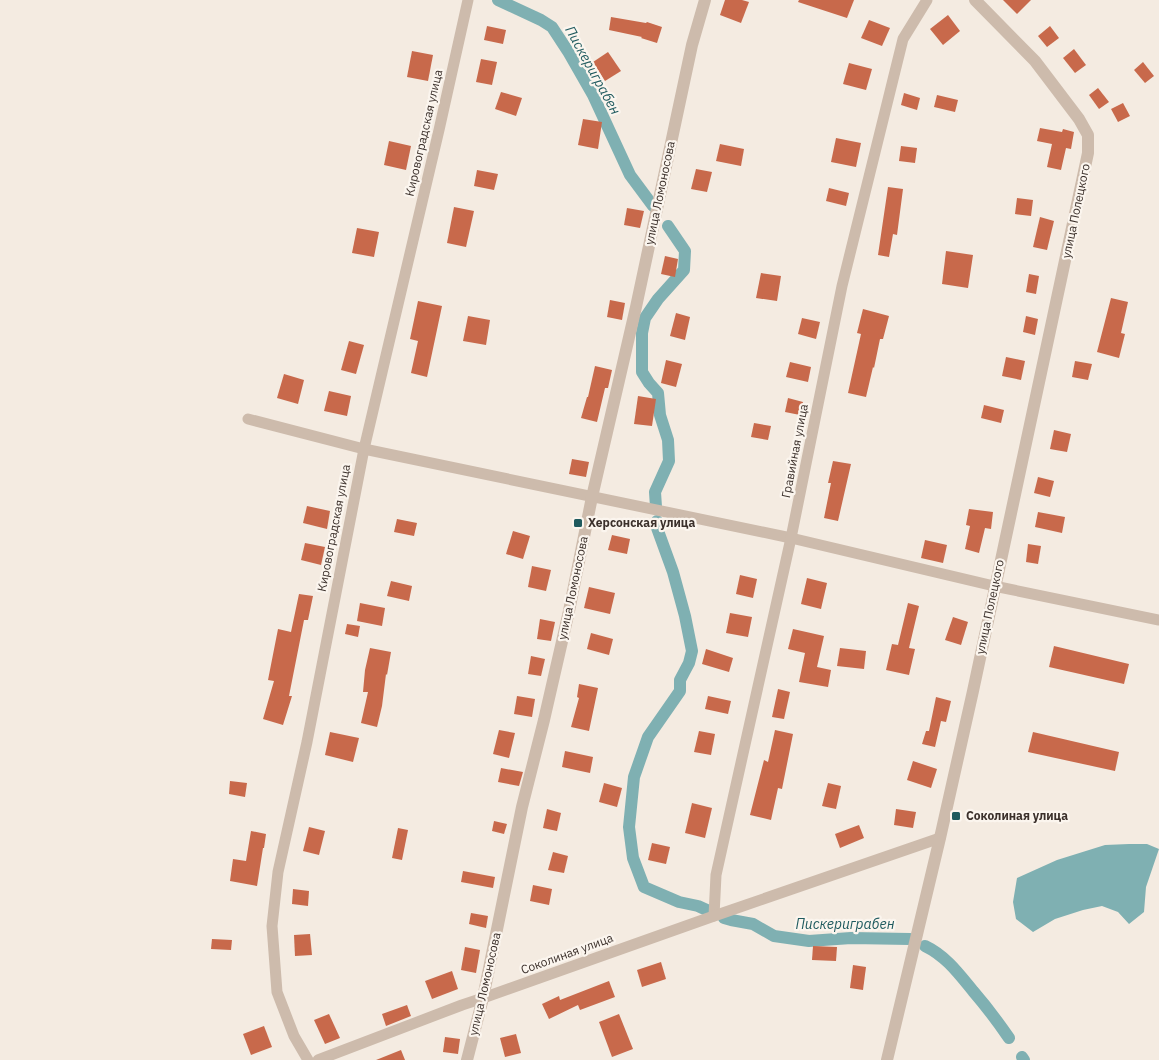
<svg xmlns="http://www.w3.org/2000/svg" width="1159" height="1060" font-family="'IBM Plex Sans',sans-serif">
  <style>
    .water { fill: #7fb0b2 }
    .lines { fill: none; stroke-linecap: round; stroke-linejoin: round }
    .canal { stroke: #7fb0b2; stroke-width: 12 }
    .building { fill: #c8694b }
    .minor { stroke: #cdbbac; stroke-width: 11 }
    .tertiary { stroke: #cdbbac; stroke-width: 12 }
    .poi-dot { fill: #1f5a5e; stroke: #fbf5ee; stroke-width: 2 }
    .labels { text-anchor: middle; stroke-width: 4.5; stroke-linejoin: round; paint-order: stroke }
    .street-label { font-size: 12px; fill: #3b302b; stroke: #fbf5ee }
    .poi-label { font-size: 12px; font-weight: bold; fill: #3b302b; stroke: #fbf5ee; text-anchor: start }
    .water-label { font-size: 14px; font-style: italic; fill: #1f5a5e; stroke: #fbf5ee }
  </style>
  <rect width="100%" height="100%" fill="#f4ebe1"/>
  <polygon class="water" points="1129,844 1147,844 1159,849 1146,887 1144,912 1129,924 1118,912 1102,906 1083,910 1055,919 1033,932 1016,919 1013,902 1017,878 1057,860 1105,845"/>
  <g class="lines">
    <g class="canal">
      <polyline points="498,0 541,20 552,27 569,53 593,95 630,175 653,206"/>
      <polyline points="656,507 655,492 669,461 668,440 660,415 658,393 649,383 642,372 642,333 645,318 658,299 684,270 685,251 668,226"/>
      <polyline points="657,521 657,528 673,572 685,616 692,651 689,663 680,680 680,691 648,737 634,777 629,827 633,858 644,887 679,902 698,906 709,911"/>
      <polyline points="724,918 731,920 753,924 774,936 809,941 851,938 910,939"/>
      <path d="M925,946C946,956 959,974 973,991C986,1006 998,1022 1009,1038"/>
      <polyline points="1022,1057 1024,1060"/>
    </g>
  </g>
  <g class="building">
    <polygon points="725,0 742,0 749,2 741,23 720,15"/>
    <polygon points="799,0 854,0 847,18 798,2"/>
    <polygon points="1003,0 1031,0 1017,14"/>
    <polygon points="948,15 960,31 943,45 930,29"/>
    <polygon points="611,17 646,23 647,22 662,27 657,43 641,38 642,37 609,30"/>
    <polygon points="869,20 890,28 882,46 861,38"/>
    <polygon points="487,26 506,30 503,44 484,40"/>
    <polygon points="1050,26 1059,38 1047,47 1038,36"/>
    <polygon points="1074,49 1086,65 1075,73 1063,58"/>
    <polygon points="412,51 433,55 428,81 407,77"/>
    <polygon points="608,52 621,71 605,81 593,62"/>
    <polygon points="481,59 497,62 492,85 476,82"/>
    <polygon points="1143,62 1154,76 1145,83 1134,70"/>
    <polygon points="849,63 872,69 866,90 843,84"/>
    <polygon points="1098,88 1109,102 1099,109 1089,95"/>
    <polygon points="501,92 522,98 516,116 495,109"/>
    <polygon points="904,93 920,98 917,110 901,105"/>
    <polygon points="937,95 958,100 955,112 934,107"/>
    <polygon points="1123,103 1130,116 1118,122 1111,109"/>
    <polygon points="583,119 602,122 598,149 578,145"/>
    <polygon points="1040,128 1062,132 1063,129 1074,132 1071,149 1066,148 1061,170 1047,167 1052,144 1037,141"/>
    <polygon points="836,138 861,143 856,167 831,162"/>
    <polygon points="389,141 411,146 406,170 384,165"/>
    <polygon points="720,144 744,149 741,166 716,161"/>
    <polygon points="901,146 917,148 915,163 899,161"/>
    <polygon points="696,169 712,172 707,192 691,189"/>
    <polygon points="477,170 498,174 494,190 474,186"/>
    <polygon points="888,187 903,189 897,235 893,234 889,257 878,255"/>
    <polygon points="829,188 849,193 846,206 826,201"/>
    <polygon points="1017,198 1033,200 1031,216 1015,214"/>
    <polygon points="454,207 474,211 466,247 447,243"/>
    <polygon points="627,208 644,211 640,228 624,225"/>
    <polygon points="1040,217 1054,221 1047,250 1033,247"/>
    <polygon points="357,228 379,232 374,257 352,253"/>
    <polygon points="946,251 973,255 968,288 942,284"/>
    <polygon points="665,256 678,259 675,277 661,274"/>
    <polygon points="761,273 781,276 777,301 756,298"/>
    <polygon points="1029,274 1039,276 1036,294 1026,292"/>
    <polygon points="1111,298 1128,302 1121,333 1125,334 1119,358 1097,352"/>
    <polygon points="610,300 625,303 622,320 607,317"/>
    <polygon points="418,301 442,306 427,377 411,373 418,341 410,339"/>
    <polygon points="863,309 889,316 883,339 880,339 874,368 873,367 866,397 848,393 861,334 857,333"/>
    <polygon points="676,313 690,317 685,340 670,336"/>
    <polygon points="468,316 490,320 486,345 463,341"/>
    <polygon points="1026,316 1038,319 1035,335 1023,332"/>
    <polygon points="802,318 820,322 816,339 798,334"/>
    <polygon points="349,341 364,345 356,374 341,370"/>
    <polygon points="1006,357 1025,361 1021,380 1002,376"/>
    <polygon points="666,360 682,364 676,387 661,383"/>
    <polygon points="1075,361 1092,364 1088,380 1072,377"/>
    <polygon points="790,362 811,367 808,382 786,377"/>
    <polygon points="595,366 612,370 608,388 605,388 597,422 581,418 587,397 588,397"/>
    <polygon points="284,374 304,380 298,404 277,398"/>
    <polygon points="329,391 351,396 347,416 324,411"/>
    <polygon points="638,396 656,399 652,426 634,424"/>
    <polygon points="788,398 803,402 800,415 785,412"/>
    <polygon points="984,405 1004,410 1001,423 981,418"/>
    <polygon points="754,423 771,426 768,440 751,437"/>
    <polygon points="1054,430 1071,434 1067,452 1050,449"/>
    <polygon points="572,459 589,462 586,477 569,474"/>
    <polygon points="833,461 851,464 838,521 824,518 831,483 828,483"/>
    <polygon points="1038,477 1054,481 1050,497 1034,493"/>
    <polygon points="307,506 330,511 327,529 303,523"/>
    <polygon points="969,509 993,512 991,529 985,528 979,553 965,549 970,526 966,525"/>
    <polygon points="1038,512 1065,517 1062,533 1035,527"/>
    <polygon points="397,519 417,523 414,536 394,532"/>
    <polygon points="513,531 530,536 523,559 506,554"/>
    <polygon points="612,535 630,539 627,554 608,550"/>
    <polygon points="925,540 947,545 943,563 921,558"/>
    <polygon points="305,543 325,547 321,565 301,560"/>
    <polygon points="1028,544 1041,546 1038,564 1026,562"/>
    <polygon points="532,566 551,570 546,591 528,587"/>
    <polygon points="740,575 757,579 753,598 736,594"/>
    <polygon points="807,578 827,583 821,609 801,604"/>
    <polygon points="391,581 412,586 409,601 387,596"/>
    <polygon points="589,587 615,593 610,614 584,608"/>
    <polygon points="299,594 313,596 308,620 304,620 289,696 292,696 283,725 263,719 274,681 268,680 278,629 291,632"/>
    <polygon points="360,603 385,608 382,626 357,621"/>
    <polygon points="908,603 919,606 909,648 915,649 909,675 886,670 892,644 898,645"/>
    <polygon points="730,613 752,617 748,637 726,633"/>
    <polygon points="953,617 968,622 961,645 945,640"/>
    <polygon points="540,619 555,622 551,641 537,639"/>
    <polygon points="347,624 360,626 358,637 345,634"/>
    <polygon points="793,629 824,636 817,667 831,670 828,687 799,682 805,653 788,649"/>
    <polygon points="591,633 613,639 609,655 587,649"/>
    <polygon points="1054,646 1129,664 1124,684 1049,667"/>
    <polygon points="370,648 391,652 387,675 386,674 382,706 377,727 361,723 368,692 363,692 365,670"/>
    <polygon points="840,648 866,651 864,669 837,666"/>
    <polygon points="706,649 733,658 729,672 702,664"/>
    <polygon points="531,656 545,659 541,676 528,674"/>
    <polygon points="579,684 598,688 589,731 571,727 579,698 577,697"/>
    <polygon points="778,689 790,692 784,719 772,717"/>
    <polygon points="517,696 535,699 532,717 514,714"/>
    <polygon points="708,696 731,701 728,714 705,709"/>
    <polygon points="936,697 951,701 946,722 941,721 935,747 922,744 926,731 929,731"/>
    <polygon points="499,730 515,733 509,758 493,754"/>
    <polygon points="775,730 793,734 782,789 778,788 771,820 750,815 764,760 768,762"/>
    <polygon points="699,731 715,734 711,755 694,752"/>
    <polygon points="330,732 359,738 353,762 325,755"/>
    <polygon points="1033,732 1119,752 1115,771 1028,752"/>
    <polygon points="565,751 593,757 590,773 562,767"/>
    <polygon points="913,761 937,769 931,788 907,780"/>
    <polygon points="501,768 523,772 519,786 498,782"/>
    <polygon points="230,781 247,783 245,797 229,794"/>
    <polygon points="604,783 622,788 617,807 599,802"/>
    <polygon points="828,783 841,786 836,809 822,806"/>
    <polygon points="692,803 712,808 705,838 685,833"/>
    <polygon points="547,809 561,813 557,831 543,828"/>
    <polygon points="896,809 916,812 913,828 894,825"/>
    <polygon points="494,821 507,824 504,834 492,831"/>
    <polygon points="859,825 864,838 840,848 835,834"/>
    <polygon points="309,827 325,831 319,855 303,851"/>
    <polygon points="398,828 408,830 402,860 392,858"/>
    <polygon points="251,831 266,834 264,848 263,848 257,886 230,881 233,859 246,861"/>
    <polygon points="652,843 670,847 666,864 648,860"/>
    <polygon points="553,852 568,856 564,873 548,870"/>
    <polygon points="463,871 495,877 493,888 461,882"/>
    <polygon points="533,885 552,889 549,905 530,901"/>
    <polygon points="293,889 309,891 308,906 292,904"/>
    <polygon points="471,913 488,916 486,928 469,924"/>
    <polygon points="310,934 312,955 295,956 294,935"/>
    <polygon points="212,939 232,940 231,950 211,949"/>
    <polygon points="813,946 837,947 836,961 812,960"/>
    <polygon points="465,947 480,950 476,973 461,970"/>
    <polygon points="661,962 666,979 642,987 637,970"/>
    <polygon points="853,965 866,967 863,990 850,988"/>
    <polygon points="452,971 458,989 432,999 425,981"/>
    <polygon points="609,981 615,997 580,1010 578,1005 549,1019 542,1004 559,996 560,1000"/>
    <polygon points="407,1005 411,1016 386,1026 382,1014"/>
    <polygon points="329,1014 340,1038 325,1044 314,1020"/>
    <polygon points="619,1014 633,1049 612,1057 599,1022"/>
    <polygon points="264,1026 272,1047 251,1055 243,1034"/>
    <polygon points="516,1034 521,1053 505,1057 500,1038"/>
    <polygon points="445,1037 460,1039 458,1054 443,1052"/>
    <polygon points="401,1050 405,1060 376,1060"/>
  </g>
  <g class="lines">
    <g class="minor">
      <polyline points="248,419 364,449 791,538 994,586 1159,620"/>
      <polyline points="714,916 716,875 791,538 842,286 903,39 927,0"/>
      <polyline points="308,1060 294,1036 277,992 272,926 278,872 307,742 364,449 439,130 468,0"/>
      <polyline points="318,1060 462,1005 483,998 714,916 940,838"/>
    </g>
    <g class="tertiary">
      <polyline points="467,1060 483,998 522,807 544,720 569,611 592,497 636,307 692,45 705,0"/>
      <polyline points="887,1060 940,838 973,691 1088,153 1088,135 1079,119 1035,61 975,0"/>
    </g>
  </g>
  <g class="poi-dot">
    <rect x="573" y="518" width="10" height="10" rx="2.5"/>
    <rect x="951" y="811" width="10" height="10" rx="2.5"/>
  </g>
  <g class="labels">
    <g class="street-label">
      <text transform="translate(424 133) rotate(-77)" y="4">Кировоградская улица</text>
      <text transform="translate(660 193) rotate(-78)" y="4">улица Ломоносова</text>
      <text transform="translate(1076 211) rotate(-78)" y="4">улица Полецкого</text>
      <text transform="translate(795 451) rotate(-79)" y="4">Гравийная улица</text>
      <text transform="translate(334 528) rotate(-79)" y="4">Кировоградская улица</text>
      <text transform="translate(573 588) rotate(-78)" y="4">улица Ломоносова</text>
      <text transform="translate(990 607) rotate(-78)" y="4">улица Полецкого</text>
      <text transform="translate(567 954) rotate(-20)" y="4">Соколиная улица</text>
      <text transform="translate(485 984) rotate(-77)" y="4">улица Ломоносова</text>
    </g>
    <g class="poi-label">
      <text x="588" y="527">Херсонская улица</text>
      <text x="966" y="820">Соколиная улица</text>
    </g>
    <g class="water-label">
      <text transform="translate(593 70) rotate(61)" y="5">Пискериграбен</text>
      <text x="845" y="929">Пискериграбен</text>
    </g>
  </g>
</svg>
